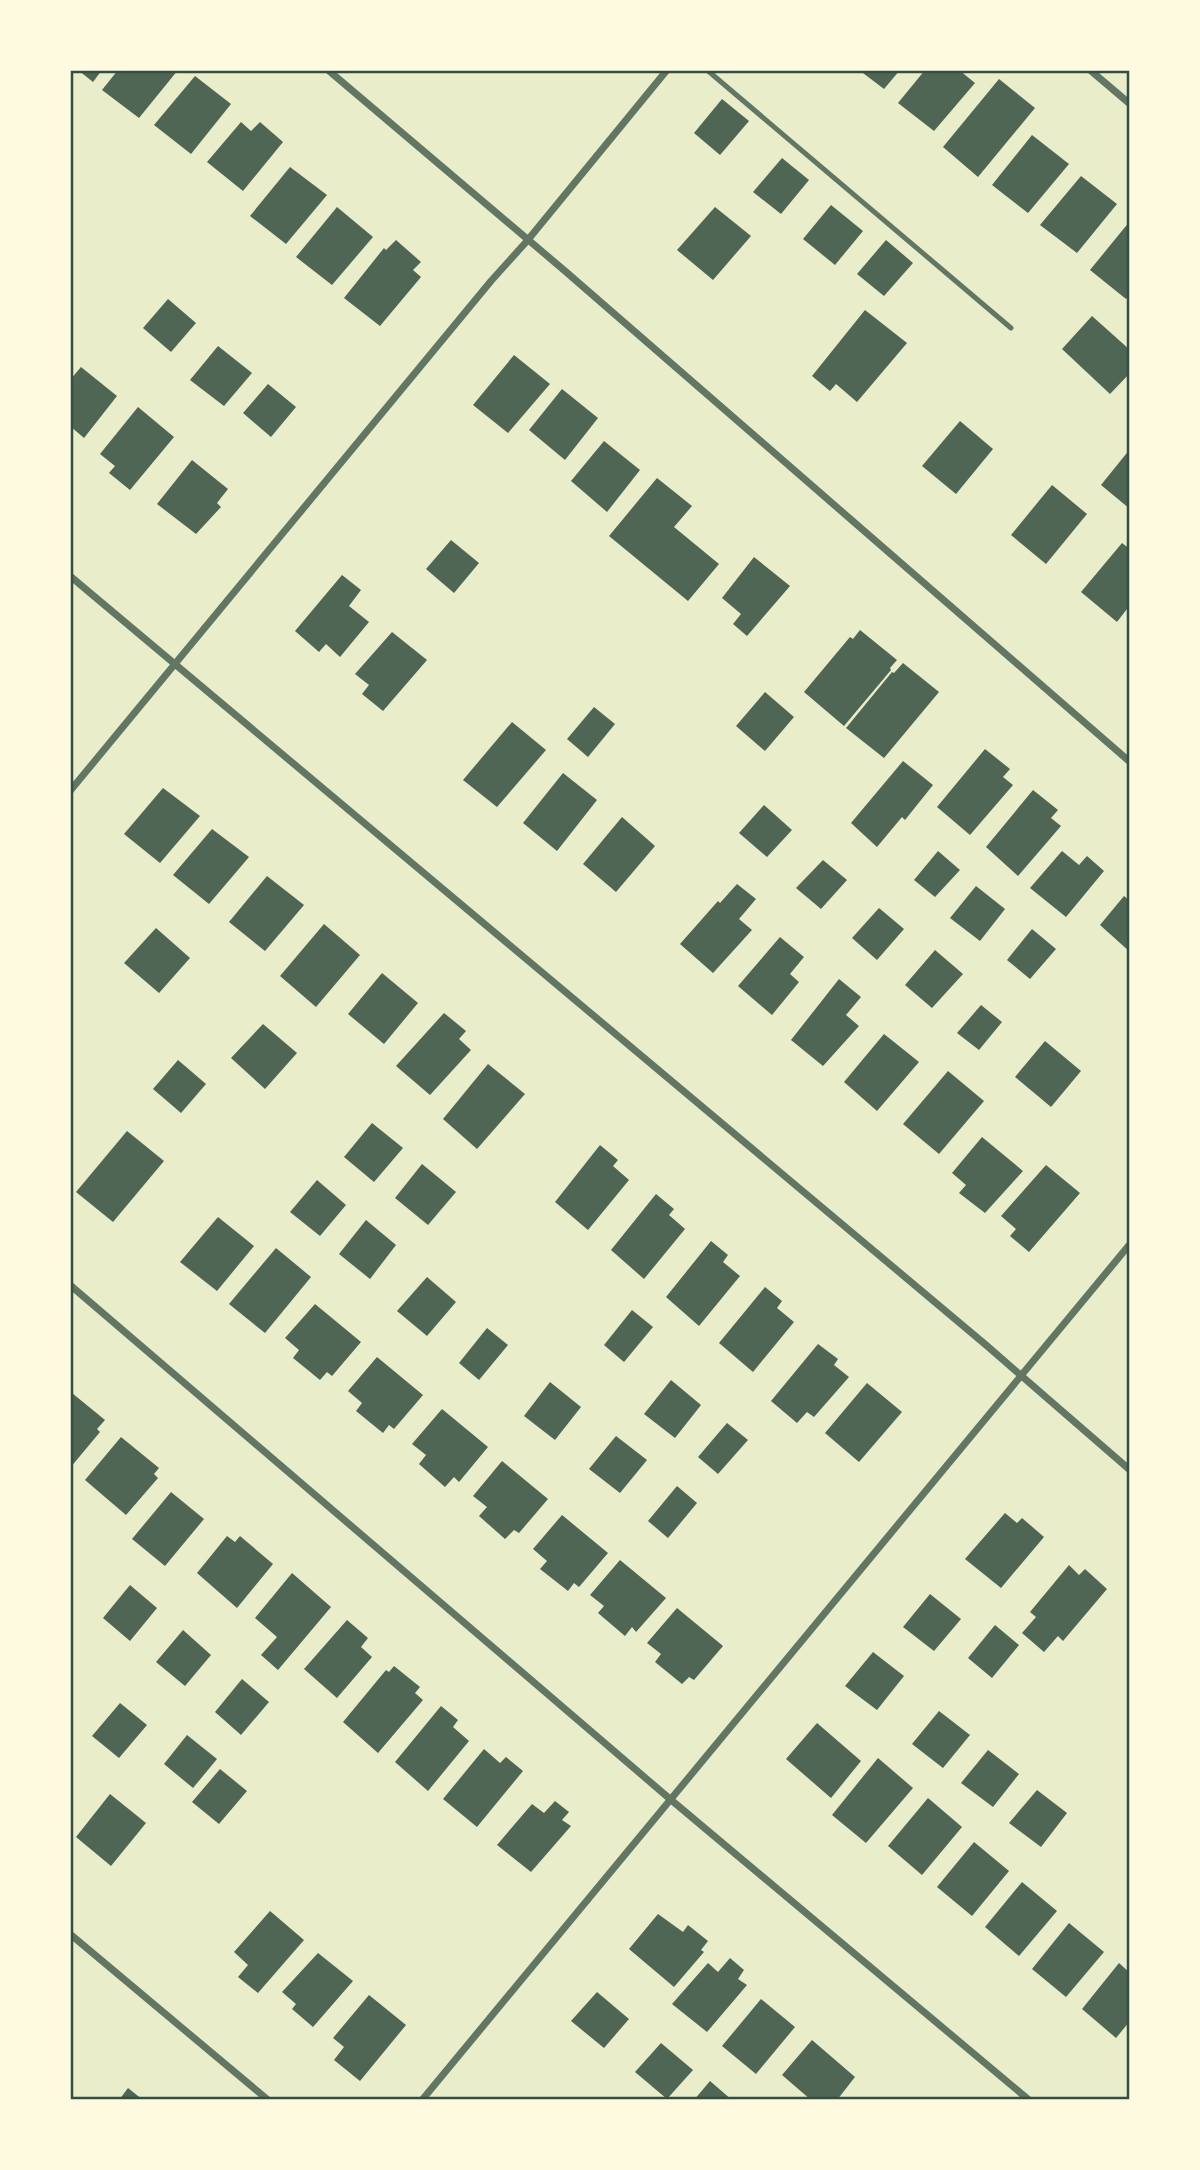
<svg xmlns="http://www.w3.org/2000/svg" width="1200" height="2170" font-family="'Golos Text',sans-serif">
  <style>
    .building { fill: #4f6655 }
    .lines { fill: none; stroke-linecap: round; stroke-linejoin: round }
    .service { stroke: #617663; stroke-width: 5 }
    .minor { stroke: #617663; stroke-width: 7 }
    .neatline { fill: none; stroke: #344e41; stroke-width: 2.5 }
  </style>
  <rect width="100%" height="100%" fill="#e9edc9"/>
  <g class="building">
    <polygon points="78,70 102,70 93,82"/>
    <polygon points="118,70 178,70 139,118 102,90"/>
    <polygon points="859,70 900,70 884,89"/>
    <polygon points="925,70 959,70 975,83 934,131 898,103"/>
    <polygon points="195,76 231,104 191,154 154,125"/>
    <polygon points="999,79 1035,108 978,177 943,147"/>
    <polygon points="722,99 749,121 720,155 694,133"/>
    <polygon points="241,122 251,131 260,122 283,142 243,191 207,162"/>
    <polygon points="1032,135 1069,164 1028,213 992,185"/>
    <polygon points="782,158 809,180 781,214 753,192"/>
    <polygon points="290,167 327,195 286,244 250,216"/>
    <polygon points="1081,176 1117,204 1077,253 1040,225"/>
    <polygon points="831,205 863,231 835,265 803,239"/>
    <polygon points="337,207 373,237 332,285 296,257"/>
    <polygon points="715,207 751,236 713,280 677,250"/>
    <polygon points="1130,221 1130,294 1126,299 1090,270"/>
    <polygon points="396,240 421,262 413,270 421,277 380,326 344,298 384,248 386,250"/>
    <polygon points="886,240 913,263 884,296 857,274"/>
    <polygon points="168,299 196,323 171,352 143,328"/>
    <polygon points="865,310 907,343 857,402 836,384 830,391 812,376"/>
    <polygon points="1092,316 1130,350 1130,373 1110,394 1062,349"/>
    <polygon points="218,346 252,373 224,406 190,380"/>
    <polygon points="514,355 550,384 508,433 473,405"/>
    <polygon points="81,367 117,396 84,438 70,426 70,380"/>
    <polygon points="268,384 296,407 271,437 243,413"/>
    <polygon points="562,389 598,418 565,460 529,430"/>
    <polygon points="138,407 174,437 130,490 109,473 115,466 100,454"/>
    <polygon points="960,421 993,449 956,494 922,466"/>
    <polygon points="604,441 640,470 607,512 571,481"/>
    <polygon points="1130,449 1130,509 1101,485"/>
    <polygon points="192,460 228,489 217,503 221,507 196,534 157,504"/>
    <polygon points="657,478 692,506 674,527 719,564 688,601 609,536"/>
    <polygon points="1052,485 1087,514 1046,564 1011,535"/>
    <polygon points="451,540 479,563 454,593 426,569"/>
    <polygon points="1122,543 1130,549 1130,605 1117,622 1081,592"/>
    <polygon points="754,557 790,586 747,636 733,624 741,614 722,598"/>
    <polygon points="342,575 361,590 349,606 369,622 340,657 326,644 319,652 295,631"/>
    <polygon points="860,630 897,660 890,668 891,670 844,726 804,692 850,637 853,639"/>
    <polygon points="392,632 427,660 383,711 362,694 369,685 355,674"/>
    <polygon points="903,663 939,692 884,758 846,728 892,672 894,673"/>
    <polygon points="765,692 794,717 765,751 736,726"/>
    <polygon points="594,707 615,724 588,757 567,739"/>
    <polygon points="512,722 546,750 497,807 463,780"/>
    <polygon points="985,749 1010,769 1003,777 1013,785 970,835 937,807"/>
    <polygon points="903,761 933,785 905,820 902,817 877,847 851,823"/>
    <polygon points="563,773 597,800 557,851 523,823"/>
    <polygon points="163,788 200,816 160,863 124,834"/>
    <polygon points="1033,790 1058,810 1051,818 1061,826 1018,876 986,847"/>
    <polygon points="764,805 792,830 767,857 739,833"/>
    <polygon points="622,817 655,846 616,892 583,864"/>
    <polygon points="212,829 249,857 209,904 173,875"/>
    <polygon points="938,851 960,870 935,897 914,880"/>
    <polygon points="1062,851 1079,865 1087,856 1104,871 1066,917 1030,888"/>
    <polygon points="823,860 847,880 821,909 796,888"/>
    <polygon points="267,876 304,905 265,951 229,922"/>
    <polygon points="737,884 756,899 739,919 752,930 713,973 680,944 718,901 720,903"/>
    <polygon points="976,886 1005,909 980,941 950,918"/>
    <polygon points="1124,896 1130,901 1130,952 1100,925"/>
    <polygon points="879,908 904,929 877,960 852,938"/>
    <polygon points="324,924 360,955 316,1007 280,976"/>
    <polygon points="156,928 190,958 159,993 124,963"/>
    <polygon points="1032,929 1056,949 1030,979 1007,960"/>
    <polygon points="780,937 804,957 790,974 799,982 772,1015 738,986"/>
    <polygon points="935,950 963,974 932,1008 905,985"/>
    <polygon points="382,973 418,1003 384,1044 348,1014"/>
    <polygon points="839,979 861,997 846,1015 859,1026 823,1066 791,1040"/>
    <polygon points="981,1005 1002,1022 979,1050 957,1033"/>
    <polygon points="444,1013 466,1031 459,1039 471,1050 430,1095 396,1066"/>
    <polygon points="263,1024 297,1053 265,1089 231,1058"/>
    <polygon points="884,1034 919,1062 877,1111 844,1082"/>
    <polygon points="1045,1041 1081,1071 1051,1107 1015,1077"/>
    <polygon points="178,1060 206,1084 181,1113 153,1089"/>
    <polygon points="488,1064 525,1094 477,1149 443,1119"/>
    <polygon points="948,1071 984,1101 939,1154 903,1124"/>
    <polygon points="372,1123 403,1148 374,1182 344,1157"/>
    <polygon points="127,1131 164,1161 113,1222 76,1192"/>
    <polygon points="982,1137 1023,1171 985,1213 959,1193 966,1185 952,1173"/>
    <polygon points="600,1145 618,1160 613,1166 629,1180 588,1230 555,1202"/>
    <polygon points="422,1164 456,1192 428,1225 395,1198"/>
    <polygon points="1046,1165 1080,1193 1029,1252 1010,1236 1016,1229 1001,1216"/>
    <polygon points="317,1180 346,1205 320,1236 290,1212"/>
    <polygon points="656,1194 674,1209 669,1215 685,1229 644,1279 611,1250"/>
    <polygon points="218,1217 254,1246 217,1291 180,1262"/>
    <polygon points="366,1220 396,1245 370,1279 339,1254"/>
    <polygon points="711,1241 728,1255 723,1262 740,1276 699,1326 666,1297"/>
    <polygon points="276,1248 311,1277 265,1333 229,1304"/>
    <polygon points="427,1277 456,1302 427,1336 397,1311"/>
    <polygon points="765,1287 782,1301 777,1308 794,1322 753,1372 719,1343"/>
    <polygon points="315,1304 361,1342 332,1376 327,1372 320,1380 293,1358 299,1350 285,1338"/>
    <polygon points="632,1310 653,1327 624,1362 604,1345"/>
    <polygon points="487,1328 508,1345 479,1380 459,1363"/>
    <polygon points="818,1344 838,1359 834,1365 849,1377 814,1417 807,1412 797,1423 771,1401"/>
    <polygon points="377,1357 423,1395 394,1429 389,1425 383,1433 356,1411 362,1403 348,1391"/>
    <polygon points="671,1380 701,1405 675,1438 644,1414"/>
    <polygon points="550,1382 581,1407 555,1440 524,1416"/>
    <polygon points="867,1383 902,1412 859,1462 825,1433"/>
    <polygon points="72,1393 105,1420 97,1429 100,1432 70,1468 70,1395"/>
    <polygon points="442,1409 488,1447 459,1482 454,1477 445,1487 419,1464 426,1455 412,1444"/>
    <polygon points="727,1423 748,1440 718,1474 698,1457"/>
    <polygon points="616,1436 647,1460 620,1493 589,1469"/>
    <polygon points="121,1437 159,1468 154,1474 158,1478 126,1515 85,1480"/>
    <polygon points="502,1461 548,1499 519,1533 514,1530 505,1539 479,1516 487,1507 473,1496"/>
    <polygon points="677,1486 697,1503 668,1538 648,1521"/>
    <polygon points="171,1492 204,1519 165,1566 132,1539"/>
    <polygon points="1005,1513 1017,1523 1022,1518 1044,1537 1001,1588 965,1559"/>
    <polygon points="562,1515 608,1553 579,1587 574,1583 568,1591 540,1569 547,1561 533,1549"/>
    <polygon points="227,1536 235,1542 240,1536 273,1564 237,1608 197,1573"/>
    <polygon points="620,1560 666,1598 636,1632 632,1627 625,1636 598,1613 604,1606 590,1595"/>
    <polygon points="1069,1565 1079,1575 1085,1569 1107,1589 1063,1641 1058,1636 1044,1652 1022,1633 1036,1617 1030,1612"/>
    <polygon points="292,1573 331,1607 278,1670 261,1655 277,1637 255,1618"/>
    <polygon points="130,1585 157,1608 130,1641 103,1618"/>
    <polygon points="930,1594 961,1619 934,1651 903,1627"/>
    <polygon points="677,1608 723,1646 694,1680 689,1677 682,1684 655,1662 661,1654 647,1643"/>
    <polygon points="347,1620 368,1638 361,1647 372,1657 337,1698 304,1669"/>
    <polygon points="995,1625 1019,1645 992,1678 968,1658"/>
    <polygon points="183,1630 211,1655 185,1686 156,1662"/>
    <polygon points="873,1652 904,1676 877,1710 845,1686"/>
    <polygon points="394,1666 420,1687 415,1693 423,1700 378,1753 343,1722 386,1670 389,1672"/>
    <polygon points="242,1679 269,1702 241,1735 215,1712"/>
    <polygon points="120,1703 147,1725 119,1758 92,1736"/>
    <polygon points="441,1706 458,1720 453,1727 469,1741 428,1791 395,1762"/>
    <polygon points="939,1711 970,1735 943,1768 912,1744"/>
    <polygon points="817,1723 861,1761 831,1798 786,1759"/>
    <polygon points="187,1735 217,1759 193,1788 164,1764"/>
    <polygon points="484,1749 500,1763 506,1757 523,1771 477,1827 443,1799"/>
    <polygon points="988,1750 1019,1774 993,1807 961,1783"/>
    <polygon points="878,1758 913,1788 866,1843 832,1815"/>
    <polygon points="220,1769 247,1791 219,1824 192,1802"/>
    <polygon points="1037,1790 1067,1813 1041,1847 1009,1823"/>
    <polygon points="110,1794 146,1823 111,1866 76,1837"/>
    <polygon points="928,1798 962,1827 922,1875 888,1846"/>
    <polygon points="555,1801 569,1812 562,1820 571,1826 531,1872 497,1845 532,1804 544,1813"/>
    <polygon points="974,1842 1009,1871 972,1916 937,1887"/>
    <polygon points="1022,1882 1057,1911 1019,1956 985,1927"/>
    <polygon points="270,1911 304,1940 258,1993 238,1977 248,1965 234,1952"/>
    <polygon points="658,1914 683,1932 688,1925 708,1941 701,1950 704,1952 674,1987 629,1949"/>
    <polygon points="1069,1923 1104,1952 1066,1997 1032,1969"/>
    <polygon points="318,1953 353,1981 313,2027 292,2009 296,2004 282,1992"/>
    <polygon points="730,1958 744,1970 738,1979 747,1985 707,2032 672,2004 708,1963 718,1972"/>
    <polygon points="1119,1963 1130,1973 1130,2021 1116,2038 1082,2009"/>
    <polygon points="597,1992 629,2019 604,2048 571,2021"/>
    <polygon points="369,1995 406,2025 360,2081 334,2060 344,2047 333,2038"/>
    <polygon points="761,1999 795,2027 756,2074 722,2046"/>
    <polygon points="812,2040 855,2077 837,2100 811,2100 782,2075"/>
    <polygon points="661,2043 693,2070 667,2099 635,2072"/>
    <polygon points="710,2081 732,2100 694,2100"/>
    <polygon points="128,2088 143,2100 119,2100"/>
  </g>
  <g class="lines">
    <polyline class="service" points="707,70 1011,328"/>
    <g class="minor">
      <polyline points="328,70 565,271 1130,762"/>
      <polyline points="1090,70 1130,104"/>
      <polyline points="70,576 986,1345 1130,1470"/>
      <polyline points="70,791 491,281 527,241 667,70"/>
      <polyline points="70,1285 670,1799 1029,2100"/>
      <polyline points="70,1934 268,2100"/>
      <polyline points="422,2100 1130,1244"/>
    </g>
  </g>
  <rect width="1200" height="2170" fill="none" stroke="#fefae0" stroke-width="144"/>
  <rect x="72" y="72" width="1056" height="2026" class="neatline"/>
</svg>
